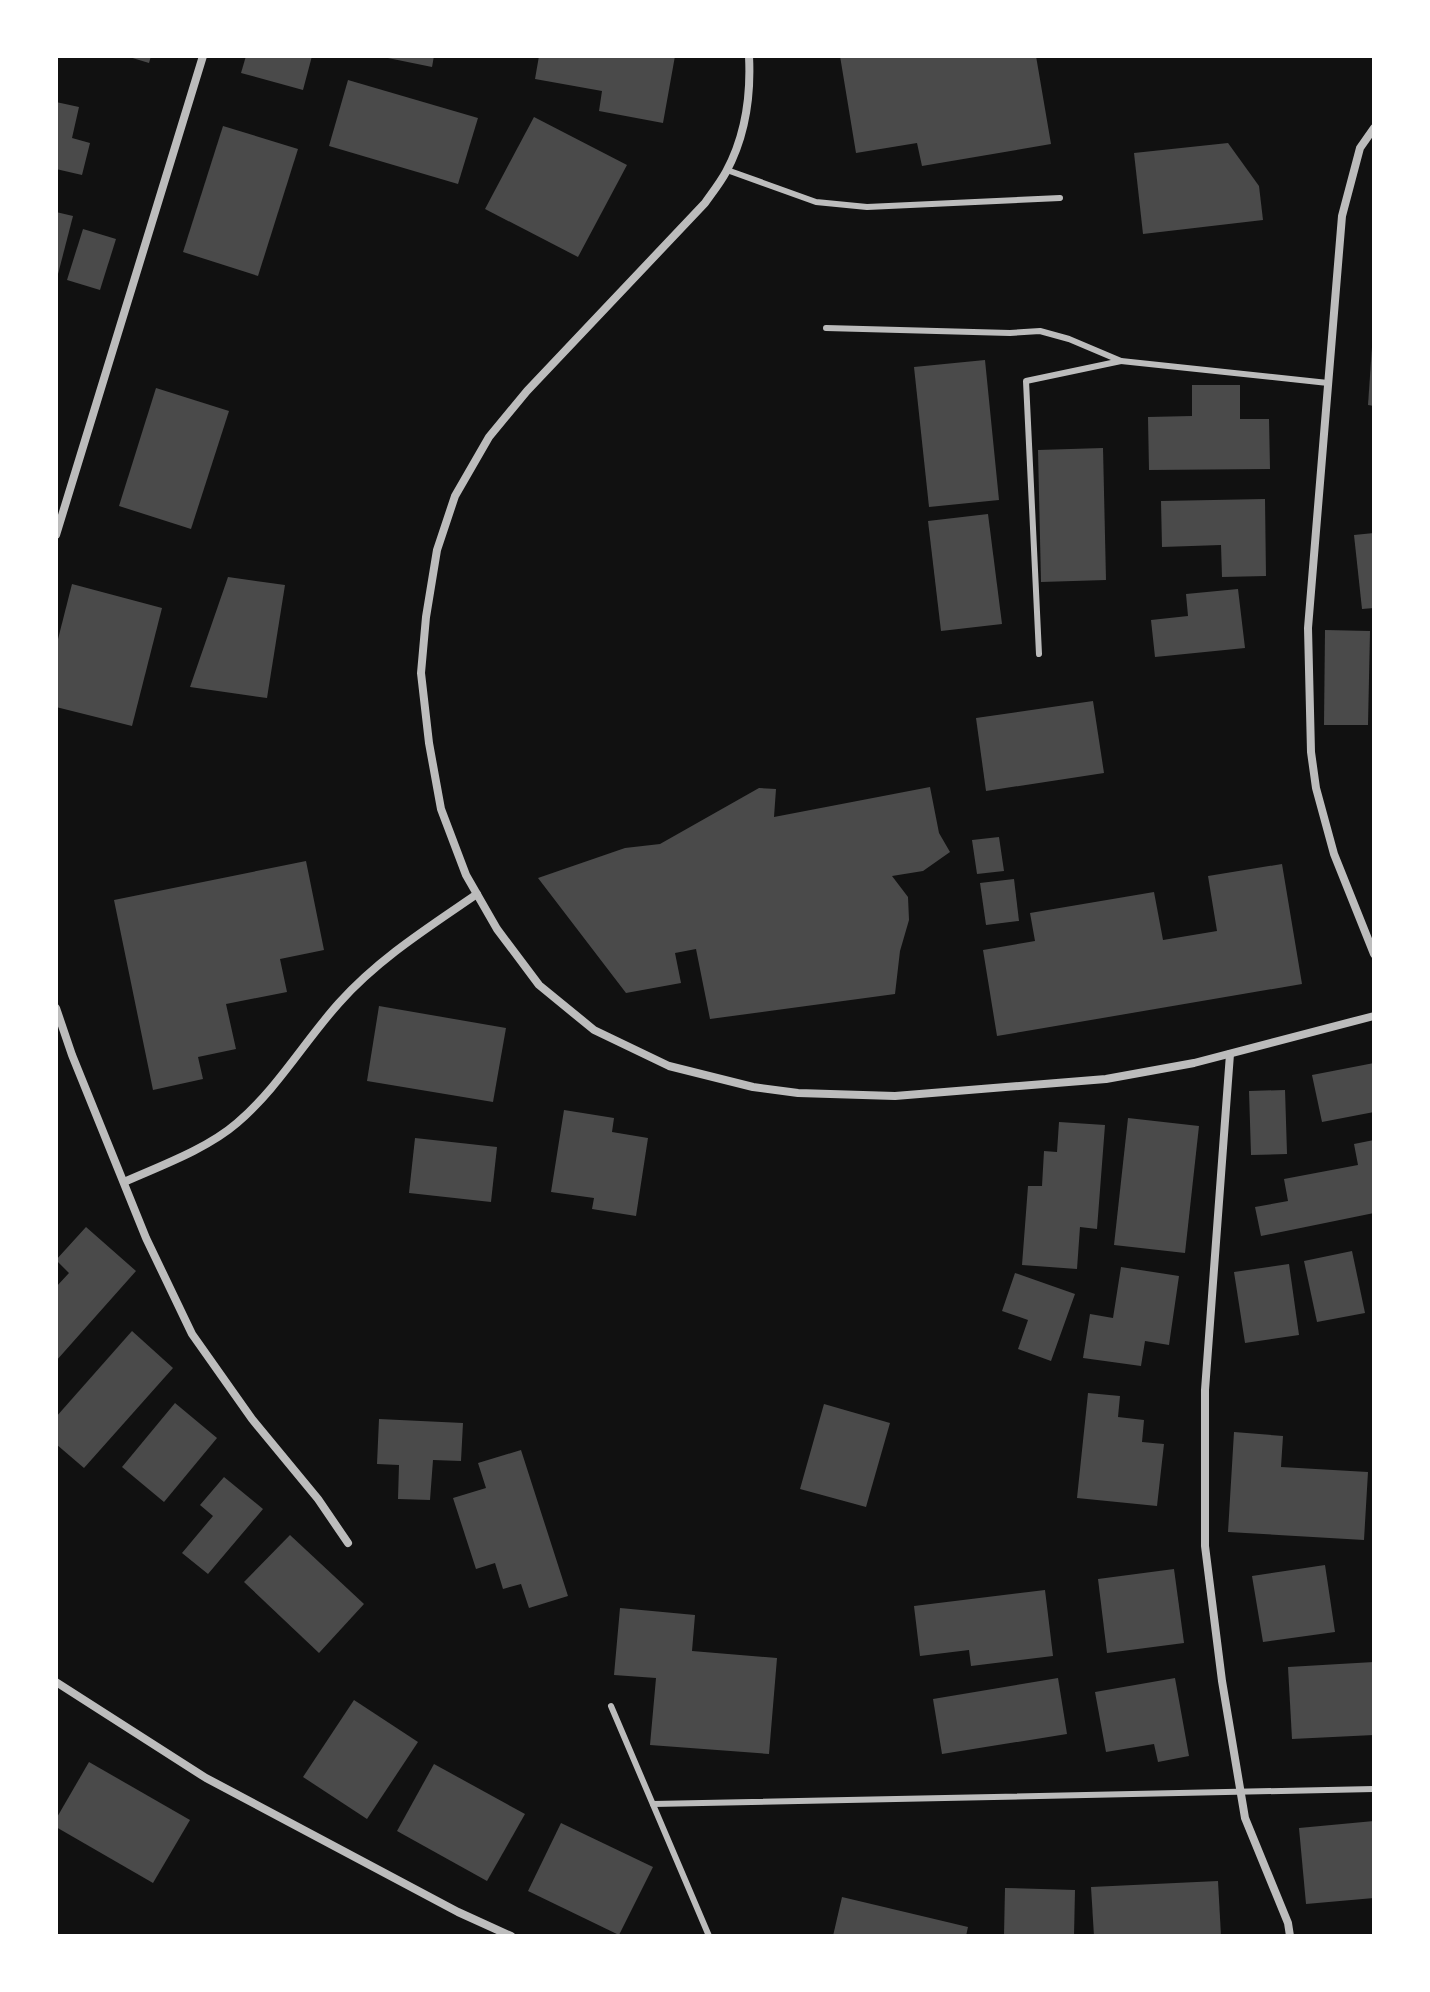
<svg xmlns="http://www.w3.org/2000/svg" width="1430" height="1992" font-family="Karla,sans-serif">
  <style>
    .building { fill: #4a4a4a }
    .lines { fill: none; stroke-linecap: round; stroke-linejoin: round }
    .service { stroke: #bcbcbc; stroke-width: 6 }
    .minor { stroke: #bcbcbc; stroke-width: 8 }
  </style>
  <rect width="100%" height="100%" fill="#111"/>
  <g class="building">
    <polygon points="126,56 151,56 149,63"/>
    <polygon points="246,56 312,56 303,90 241,73"/>
    <polygon points="383,56 434,56 432,67 383,57"/>
    <polygon points="539,56 675,56 663,123 599,111 602,91 535,79"/>
    <polygon points="840,56 1036,56 1051,144 922,166 917,143 856,153"/>
    <polygon points="348,80 478,118 458,184 329,146"/>
    <polygon points="56,102 79,107 72,138 90,143 82,175 56,169"/>
    <polygon points="534,117 627,165 578,257 485,209"/>
    <polygon points="223,126 298,149 258,276 183,252"/>
    <polygon points="1228,143 1259,186 1263,220 1143,234 1134,153"/>
    <polygon points="56,212 73,216 57,278 56,278"/>
    <polygon points="83,229 116,239 100,290 67,280"/>
    <polygon points="1372,347 1374,347 1374,406 1368,405"/>
    <polygon points="985,360 999,500 929,507 914,367"/>
    <polygon points="1192,385 1240,385 1240,419 1269,419 1270,469 1149,470 1148,417 1192,416"/>
    <polygon points="156,388 229,411 191,529 119,506"/>
    <polygon points="1103,448 1106,580 1041,582 1038,450"/>
    <polygon points="1265,499 1266,576 1222,577 1221,545 1162,547 1161,501"/>
    <polygon points="988,514 1002,624 941,631 928,521"/>
    <polygon points="1374,533 1374,608 1362,609 1354,535"/>
    <polygon points="228,577 285,585 267,698 190,687"/>
    <polygon points="72,584 162,608 132,726 56,707 56,647"/>
    <polygon points="1238,589 1245,648 1155,657 1151,620 1188,616 1186,594"/>
    <polygon points="1325,630 1370,631 1368,725 1324,725"/>
    <polygon points="1093,701 1104,773 986,791 976,718"/>
    <polygon points="930,787 939,833 950,852 923,871 892,876 908,897 909,920 900,951 895,994 710,1019 696,949 675,953 681,983 626,993 538,878 625,848 660,844 759,788 776,789 774,817"/>
    <polygon points="999,837 1004,871 977,874 972,840"/>
    <polygon points="306,861 324,950 280,959 287,992 226,1004 236,1049 198,1057 203,1079 153,1090 114,900"/>
    <polygon points="1282,864 1302,984 997,1036 983,950 1035,941 1030,913 1154,892 1163,940 1217,931 1208,876"/>
    <polygon points="1014,879 1019,921 986,925 980,883"/>
    <polygon points="379,1006 506,1028 493,1102 367,1081"/>
    <polygon points="1374,1063 1374,1112 1322,1122 1312,1075"/>
    <polygon points="1285,1090 1287,1154 1251,1155 1249,1091"/>
    <polygon points="564,1110 614,1118 612,1132 648,1138 636,1216 592,1209 594,1198 551,1192"/>
    <polygon points="1128,1118 1199,1126 1185,1253 1114,1245"/>
    <polygon points="1059,1122 1105,1125 1097,1229 1080,1227 1077,1269 1022,1265 1028,1186 1042,1186 1044,1151 1057,1152"/>
    <polygon points="415,1138 497,1147 491,1202 409,1193"/>
    <polygon points="1374,1140 1374,1213 1261,1236 1255,1207 1288,1201 1284,1179 1358,1165 1354,1144"/>
    <polygon points="86,1227 136,1271 56,1361 56,1287 69,1273 56,1260"/>
    <polygon points="1352,1251 1365,1313 1317,1322 1304,1261"/>
    <polygon points="1289,1264 1299,1335 1245,1343 1234,1272"/>
    <polygon points="1121,1267 1179,1276 1169,1345 1145,1341 1141,1366 1083,1358 1090,1314 1113,1318"/>
    <polygon points="1015,1273 1075,1294 1051,1361 1018,1349 1028,1320 1002,1311"/>
    <polygon points="132,1331 173,1368 84,1468 56,1444 56,1417"/>
    <polygon points="1088,1393 1120,1396 1118,1417 1144,1420 1142,1442 1164,1444 1157,1506 1077,1498"/>
    <polygon points="175,1403 217,1438 164,1502 122,1467"/>
    <polygon points="824,1404 890,1423 866,1507 800,1489"/>
    <polygon points="379,1419 463,1423 461,1461 433,1460 430,1500 398,1499 399,1465 377,1464"/>
    <polygon points="1234,1432 1283,1436 1281,1467 1368,1472 1364,1540 1228,1532"/>
    <polygon points="521,1450 568,1596 529,1608 521,1584 503,1589 495,1563 476,1569 453,1498 486,1488 478,1463"/>
    <polygon points="224,1477 263,1509 208,1574 182,1553 213,1516 200,1505"/>
    <polygon points="290,1535 364,1604 319,1653 244,1582"/>
    <polygon points="1325,1565 1335,1632 1263,1642 1252,1576"/>
    <polygon points="1174,1569 1184,1643 1107,1653 1098,1579"/>
    <polygon points="1045,1590 1053,1656 971,1666 969,1650 920,1656 914,1606"/>
    <polygon points="620,1608 695,1615 692,1651 777,1658 769,1754 650,1745 656,1678 614,1675"/>
    <polygon points="1374,1662 1374,1735 1292,1739 1288,1667"/>
    <polygon points="1058,1678 1067,1734 942,1754 933,1699"/>
    <polygon points="1175,1678 1189,1756 1158,1762 1154,1744 1106,1752 1095,1692"/>
    <polygon points="354,1700 418,1742 367,1819 303,1777"/>
    <polygon points="89,1762 190,1820 153,1883 56,1827 56,1819"/>
    <polygon points="434,1764 525,1814 487,1881 397,1831"/>
    <polygon points="1374,1821 1374,1898 1306,1904 1299,1828"/>
    <polygon points="561,1823 653,1867 619,1935 528,1891"/>
    <polygon points="1218,1881 1221,1936 1094,1936 1091,1887"/>
    <polygon points="1005,1888 1075,1890 1074,1936 1004,1936"/>
    <polygon points="842,1897 968,1927 966,1936 833,1936"/>
  </g>
  <g class="lines">
    <g class="service">
      <polyline points="727,170 816,202 867,207 1060,198"/>
      <polyline points="826,328 1010,333 1040,331 1069,339 1121,361 1328,383"/>
      <polyline points="1039,654 1026,381 1121,361"/>
      <polyline points="611,1706 709,1936"/>
      <polyline points="653,1804 1374,1789"/>
    </g>
    <g class="minor">
      <path d="M749,56C751,95 745,137 726,172C720,183 712,193 705,203L527,391L489,437L455,496L437,550L426,617L421,673L429,743L441,809L466,875L497,929L539,985L594,1030L669,1066L753,1087L798,1093L895,1096L1106,1079L1194,1063L1374,1016"/>
      <polyline points="1374,128 1360,148 1342,216 1308,628 1311,752 1316,788 1334,854 1374,954"/>
      <polyline points="56,535 203,56"/>
      <polyline points="56,1008 72,1055 146,1238 192,1334 252,1419 318,1499 348,1543"/>
      <polyline points="1230,1054 1205,1390 1205,1546 1222,1681 1245,1818 1288,1923 1290,1936"/>
      <path d="M124,1182C160,1166 207,1149 237,1123C277,1089 304,1042 339,1003C378,959 429,927 477,894"/>
      <polyline points="56,1682 206,1778 458,1912 511,1936"/>
    </g>
  </g>
  <rect width="1430" height="1992" fill="none" stroke="#ffffff" stroke-width="116"/>
</svg>
